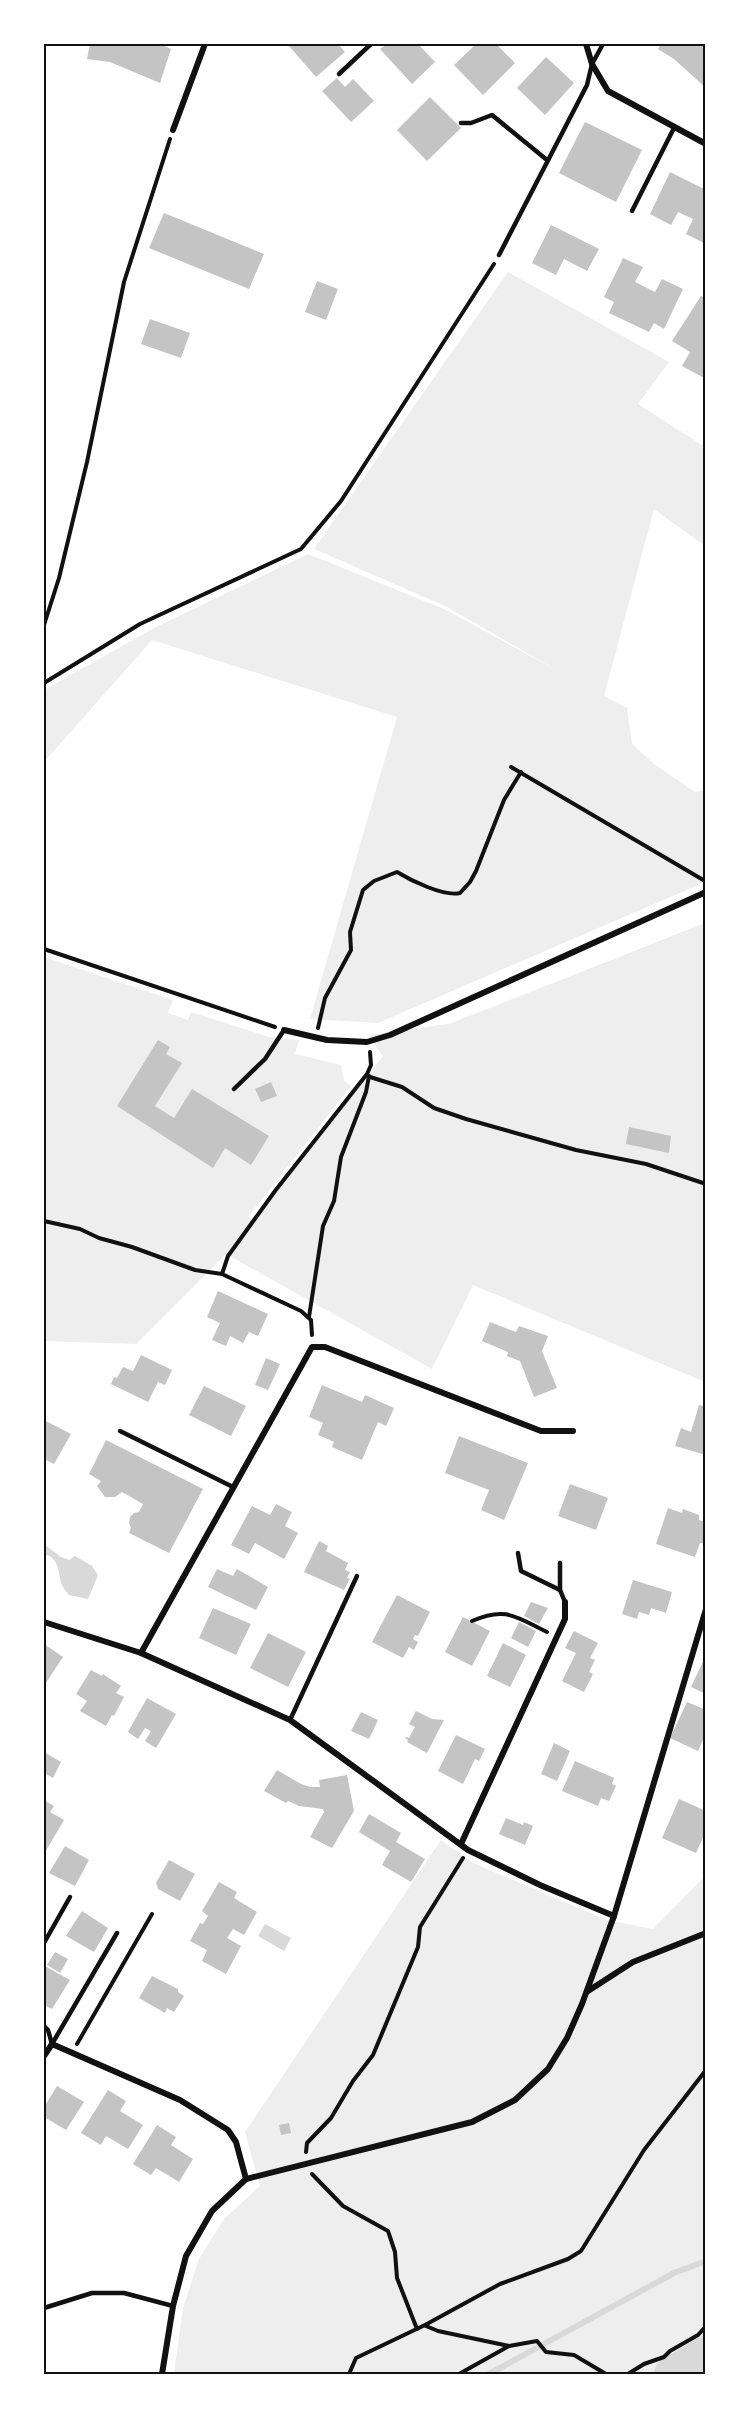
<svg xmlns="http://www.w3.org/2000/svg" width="749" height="2418" font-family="'Libre Baskerville',serif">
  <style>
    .green { fill: #eee }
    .water { fill: #d9d9d9 }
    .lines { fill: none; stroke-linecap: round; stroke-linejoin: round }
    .stream { stroke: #d9d9d9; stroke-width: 6 }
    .river { stroke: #d9d9d9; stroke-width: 34 }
    .building { fill: #c4c4c4 }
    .path { stroke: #111; stroke-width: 4 }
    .service { stroke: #111; stroke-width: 4.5 }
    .minor { stroke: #111; stroke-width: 6 }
    .neatline { fill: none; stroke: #111; stroke-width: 2 }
  </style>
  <rect width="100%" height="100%" fill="#fff"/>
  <g class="green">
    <polygon points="508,272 669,362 638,404 705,447 705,546 654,509 604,696 627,708 632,744 654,764 695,792 705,790 705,882 378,1023 310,1019 397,717 152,640 44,762 44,690 154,628 308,554 444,609 560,672 445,606 314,549"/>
    <polygon points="705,923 705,1382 473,1285 432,1369 226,1254 136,1344 44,1341 44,957 173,1000 168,1013 188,1020 191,1012 269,1037 299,1040 295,1054 341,1065 344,1081 351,1086 248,1217 252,1220 383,1056 368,1035 449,1024"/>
    <polygon points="441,1840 473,1863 607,1920 653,1929 705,1876 705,2374 174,2374 183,2308 199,2259 224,2219 260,2186 245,2132"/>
  </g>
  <g class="water">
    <path d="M44,1544L61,1557L69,1560L75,1556L92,1566L98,1575L88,1599L69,1595C66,1591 62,1587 61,1583C58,1570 59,1558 44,1554Z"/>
    <polygon points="265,1924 291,1938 284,1951 258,1936"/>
  </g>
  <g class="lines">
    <polyline class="stream" points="489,2374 674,2273 706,2261"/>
    <polyline class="river" points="671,2374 706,2353"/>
  </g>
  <g class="building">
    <polygon points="90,44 160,44 171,49 160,83 110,62 87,59"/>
    <polygon points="292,44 338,44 345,52 316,77 289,46"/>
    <polygon points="387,44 418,44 435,62 412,84 380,49"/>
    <polygon points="476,44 496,44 515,63 483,95 454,65"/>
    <polygon points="661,44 706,44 706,88 674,59 658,49"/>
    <polygon points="546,57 574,83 545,115 517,88"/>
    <polygon points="337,78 345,87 353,79 374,101 351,122 322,91"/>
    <polygon points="430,97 461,128 427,161 397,130"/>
    <polygon points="585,122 642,150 616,202 559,173"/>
    <polygon points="670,172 706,190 706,244 686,234 693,219 678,212 671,225 650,214"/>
    <polygon points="164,213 264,254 249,289 149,248"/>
    <polygon points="551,225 599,249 587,271 564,259 556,275 532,263"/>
    <polygon points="623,258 643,267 635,282 655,292 662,279 683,289 664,329 654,323 649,332 609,313 614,302 604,297"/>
    <polygon points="317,281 338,289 326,320 305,312"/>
    <polygon points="701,296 706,299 706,379 682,366 690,352 672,341"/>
    <polygon points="150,319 190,333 181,358 141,344"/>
    <polygon points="158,1040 170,1047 166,1054 182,1063 155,1106 174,1118 192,1089 269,1136 251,1165 225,1148 213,1168 117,1106"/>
    <polygon points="271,1082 277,1096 261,1102 255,1089"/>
    <polygon points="629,1127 671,1136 669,1153 626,1144"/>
    <polygon points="218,1291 268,1314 258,1336 249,1332 243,1343 230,1336 226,1346 212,1340 220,1323 207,1317"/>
    <polygon points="490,1322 516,1332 519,1326 548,1336 542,1351 557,1388 534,1397 520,1361 507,1356 508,1352 482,1341"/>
    <polygon points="141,1355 172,1370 165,1385 158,1382 148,1402 111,1384 114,1377 117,1378 123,1367 133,1371"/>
    <polygon points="266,1358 280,1364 268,1390 255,1385"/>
    <polygon points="322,1385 362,1402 365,1395 394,1408 386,1426 378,1422 362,1460 332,1447 334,1442 318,1435 323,1423 309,1417"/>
    <polygon points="204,1386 246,1406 231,1436 189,1415"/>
    <polygon points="699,1405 706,1407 706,1455 675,1446 681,1428 691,1432"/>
    <polygon points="44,1420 71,1434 54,1464 44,1459"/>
    <polygon points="459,1436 528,1463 504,1520 481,1510 489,1490 445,1473"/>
    <polygon points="106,1440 203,1489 169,1553 129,1533 131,1528 129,1523 130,1517 134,1513 139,1512 143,1504 122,1492 115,1497 105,1497 97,1486 101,1481 89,1474"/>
    <polygon points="570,1484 608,1498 596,1530 558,1516"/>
    <polygon points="276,1504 292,1512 285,1526 298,1533 284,1559 255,1543 249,1554 231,1545 252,1506 270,1515"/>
    <polygon points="668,1508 682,1513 683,1509 699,1515 699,1520 706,1522 706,1543 700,1543 695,1557 656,1544"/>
    <polygon points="319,1541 328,1546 326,1551 348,1563 345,1570 350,1572 347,1578 350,1579 344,1590 304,1572"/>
    <polygon points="217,1569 233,1576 237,1569 268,1587 256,1610 208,1587"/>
    <polygon points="633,1580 672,1592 666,1613 651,1608 649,1615 639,1612 637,1619 622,1614"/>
    <polygon points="397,1595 430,1612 418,1636 415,1635 413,1639 418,1642 414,1650 409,1647 403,1658 372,1642"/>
    <polygon points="531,1602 548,1608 539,1624 524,1616"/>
    <polygon points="213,1608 251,1624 236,1655 199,1638"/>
    <polygon points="463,1617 490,1631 472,1666 445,1652"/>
    <polygon points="519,1622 536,1631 528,1647 511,1638"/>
    <polygon points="574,1631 598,1643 590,1658 595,1660 589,1672 593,1674 584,1692 562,1681 576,1653 565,1648"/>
    <polygon points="268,1633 306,1652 288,1687 250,1668"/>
    <polygon points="503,1643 526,1655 510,1687 487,1676"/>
    <polygon points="44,1644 63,1657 44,1686"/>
    <polygon points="706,1655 706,1694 691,1687"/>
    <polygon points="91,1670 102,1676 103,1674 121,1686 116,1693 124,1697 114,1716 112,1715 106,1726 80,1711 87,1701 76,1694"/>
    <polygon points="147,1698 176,1714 156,1748 145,1741 151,1731 145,1728 138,1739 128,1732"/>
    <polygon points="687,1702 706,1710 706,1733 698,1751 670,1738"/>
    <polygon points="416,1711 432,1719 444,1720 427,1753 407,1742 408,1740 405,1738 406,1737 409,1738 415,1727 409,1724"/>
    <polygon points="361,1712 378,1720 369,1739 351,1731"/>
    <polygon points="456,1735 485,1749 479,1761 475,1759 463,1784 438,1771"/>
    <polygon points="554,1743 570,1751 557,1781 541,1774"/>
    <polygon points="44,1752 61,1762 53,1778 44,1773 46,1770 44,1768"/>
    <polygon points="575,1761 614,1778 612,1784 616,1786 609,1801 601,1798 598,1806 562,1791"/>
    <polygon points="277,1770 301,1784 310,1787 320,1787 319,1780 347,1775 354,1811 332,1848 310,1837 324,1812 323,1809 299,1806 288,1801 286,1803 264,1791"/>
    <polygon points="679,1799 706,1811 706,1831 696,1853 662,1838"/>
    <polygon points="44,1800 54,1806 50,1812 64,1820 44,1854"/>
    <polygon points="369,1814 401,1833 396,1842 425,1859 411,1882 382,1865 390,1851 359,1832"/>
    <polygon points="506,1818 523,1825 524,1822 533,1826 525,1845 499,1834"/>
    <polygon points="65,1846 89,1860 75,1886 49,1873"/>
    <polygon points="169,1860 195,1874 180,1901 158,1889 156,1883"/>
    <polygon points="219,1882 237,1892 234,1898 257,1912 244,1935 233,1929 227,1938 241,1946 226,1974 202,1961 207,1950 190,1941 200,1923 203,1924 208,1916 202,1911"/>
    <polygon points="82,1911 108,1928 94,1952 66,1936"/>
    <polygon points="55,1952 68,1959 60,1973 47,1965"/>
    <polygon points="45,1966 70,1980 52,2009 44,2005"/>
    <polygon points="152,1976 178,1989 178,1992 184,1996 174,2012 167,2008 165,2013 139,1998"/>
    <polygon points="57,2086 84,2102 66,2130 44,2117 44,2107"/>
    <polygon points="108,2090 126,2101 120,2111 143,2125 128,2149 106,2136 101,2145 81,2133"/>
    <polygon points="289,2123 291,2133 281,2135 279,2125"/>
    <polygon points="157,2125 176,2137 171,2145 193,2159 179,2182 156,2168 151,2175 133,2164"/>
  </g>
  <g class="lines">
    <g class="path">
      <polyline points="44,625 59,578 87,462 124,282 170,139"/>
      <polyline points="44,683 140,624 301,549 341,501 494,264"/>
      <polyline points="511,767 705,881"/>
      <polyline points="44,949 275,1027"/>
      <path d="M318,1028L325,998L351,950L350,932L363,890L374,881L397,872C410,880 444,897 460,893L470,882L476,871L504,800L521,772"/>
      <polyline points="370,1077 402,1087 434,1108 466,1119 576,1150 646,1164 706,1184"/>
      <polyline points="44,1221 80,1229 99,1238 132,1247 195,1270 222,1274"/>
      <polyline points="309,1317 323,1226 334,1201 341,1157 366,1092 369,1076"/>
      <polyline points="312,1335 311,1320 301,1311 222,1274 228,1256 275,1191 367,1074 371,1065 370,1052"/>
      <path d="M472,1621C506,1606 516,1617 547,1632"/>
      <polyline points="77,2044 152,1914"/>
      <polyline points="306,2152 307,2143 331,2118 353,2081 373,2055 418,1947 420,1927 463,1858"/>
      <polyline points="312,2174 343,2206 388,2231 395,2252 397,2278 417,2329"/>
      <polyline points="426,2326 438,2331 509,2346 537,2341 546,2352 574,2355 606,2374"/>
      <polyline points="349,2374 356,2358 425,2325 500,2284 568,2259 581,2251 644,2150 706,2070"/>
      <polyline points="459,2374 509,2346"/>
      <polyline points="628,2374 644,2364 664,2357 670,2351 698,2335 706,2326"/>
    </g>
    <g class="service">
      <polyline points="339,74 371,44"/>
      <polyline points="461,123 471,123 492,115 547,160"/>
      <polyline points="632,211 674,128"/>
      <polyline points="499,255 587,85 592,64 603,44"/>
      <polyline points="234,1089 265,1059 284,1030"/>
      <polyline points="120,1431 233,1487"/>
      <polyline points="518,1553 521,1571 560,1590 565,1602"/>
      <polyline points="560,1590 560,1563"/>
      <polyline points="290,1720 357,1576"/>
      <polyline points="44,1943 70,1897"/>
      <polyline points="44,2026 48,2030 52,2044"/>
      <polyline points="52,2044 117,1933"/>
      <polyline points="44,2308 92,2293 124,2293 173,2306"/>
    </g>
    <g class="minor">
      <polyline points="586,44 592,64 608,91 706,144"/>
      <polyline points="173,130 205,44"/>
      <polyline points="284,1030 327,1040 367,1042 390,1035 706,892"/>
      <polyline points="44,1622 141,1653 290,1720 468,1850 540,1885 614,1916"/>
      <polyline points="141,1653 312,1347 325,1347 541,1431 573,1431"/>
      <polyline points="461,1844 565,1619 565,1602"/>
      <polyline points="588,1991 633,1962 706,1933"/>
      <polyline points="44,2056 52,2044 180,2100 228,2130 236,2142 246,2179"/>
      <polyline points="162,2374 173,2306 186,2256 212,2211 246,2179 472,2122 515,2100 548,2069 567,2038 582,2004 614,1916 706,1609"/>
    </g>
  </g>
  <rect width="749" height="2418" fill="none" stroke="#ffffff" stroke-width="90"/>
  <rect x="45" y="45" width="659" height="2328" class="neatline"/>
</svg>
